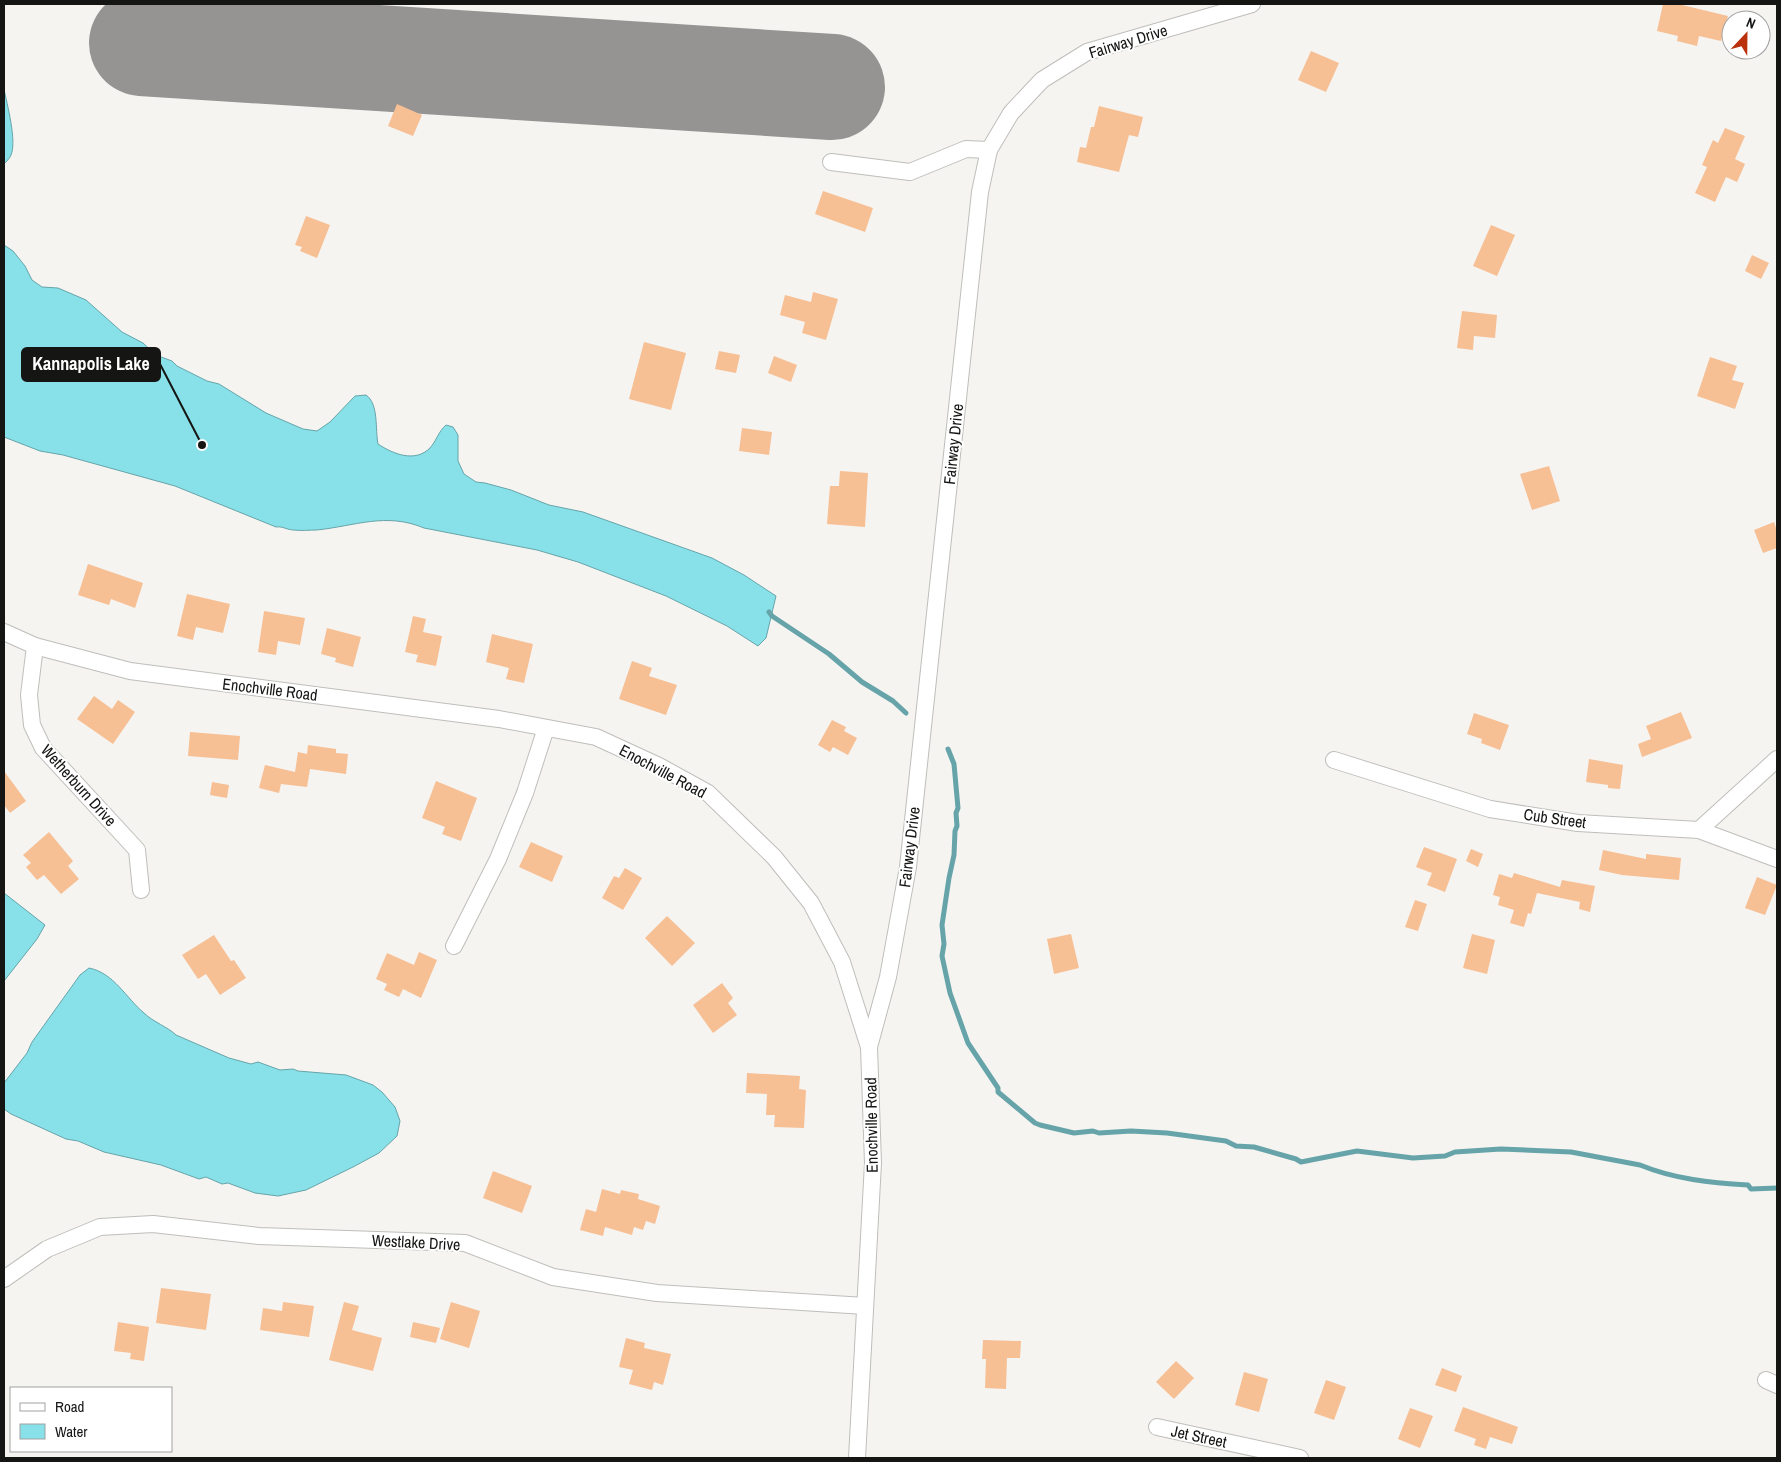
<svg xmlns="http://www.w3.org/2000/svg" width="1781" height="1462" font-family="'Archivo Narrow',sans-serif">
  <style>
    .water { fill: #88e1e9; stroke: #66a4a9 }
    .lines { fill: none; stroke-linecap: round; stroke-linejoin: round }
    .stream { stroke: #66a4a9; stroke-width: 5 }
    .runway { stroke: #959492; stroke-width: 106 }
    .building { fill: #f7bf94 }
    .minor-casing { stroke: #bfbebb; stroke-width: 18 }
    .minor { stroke: #fff; stroke-width: 16 }
    .labels { text-anchor: middle; stroke-width: 4; stroke-linejoin: round; paint-order: stroke }
    .street-label { font-size: 16px; fill: #151514; stroke: #fff }
    .leader { fill: none; stroke: #151514; stroke-width: 2 }
    .callout-dot { fill: #151514; stroke: #fff; stroke-width: 2 }
    .callout { fill: #151514; stroke: #151514; stroke-width: 2 }
    .callout-label { font-size: 18px; text-anchor: middle; font-weight: bold; fill: #fff }
  </style>
  <rect width="100%" height="100%" fill="#f5f4f1"/>
  <g class="water">
    <path d="M4,89C7,104 17,141 11,155C10,158 6,162 4,164Z"/>
    <path d="M4,245L13,251L25,266L32,280L42,287L58,288L86,300L122,332L143,343L156,355L172,361L177,366L207,381L219,384L266,413L303,429L317,431L330,422L355,396L366,395C379,404 375,429 378,444C393,454 415,463 430,448C437,440 438,432 446,425L453,427L458,435V461L464,474L476,482L485,483L511,490L549,505L583,512L712,558L744,575L776,596L766,638L758,646L727,626L666,596L578,562L537,550L424,528C386,512 355,526 317,530C310,530 301,531 294,530C287,530 283,526 276,527L175,486L63,455L40,451L4,437Z"/>
    <polygon points="4,893 45,925 37,939 4,981"/>
    <path d="M89,968C114,973 126,998 144,1013C153,1022 168,1027 176,1035L229,1058L251,1064L258,1062L280,1070L293,1069L298,1071L346,1075L373,1085L382,1092L395,1107L400,1121L397,1136L379,1153L353,1167L306,1190L278,1196L255,1193L228,1183L222,1184L206,1177L199,1179L161,1165L104,1152L78,1141L66,1139L11,1114L4,1109V1083L27,1053L32,1042L80,975Z"/>
  </g>
  <g class="lines">
    <g class="stream">
      <polyline points="769,612 772,616 829,654 862,682 893,701 906,713"/>
      <path d="M948,749L954,764L958,808L956,813L957,826L955,831L954,855L949,878L942,925L944,944L942,956L950,993L968,1043L998,1088V1092L1035,1123L1040,1125L1074,1133L1093,1131L1099,1133L1131,1131L1167,1133L1226,1141L1236,1146L1254,1147L1296,1159L1301,1162L1357,1151L1413,1158L1445,1156L1455,1152L1501,1149L1571,1152L1640,1165C1674,1179 1711,1183 1748,1185L1751,1189L1777,1188"/>
    </g>
    <polyline class="runway" points="142,43 832,87"/>
  </g>
  <g class="building">
    <polygon points="1663,4 1678,4 1728,16 1721,41 1699,36 1697,46 1677,41 1678,36 1657,31"/>
    <polygon points="1311,51 1339,63 1326,92 1298,80"/>
    <polygon points="397,104 422,115 413,136 388,126"/>
    <polygon points="1099,106 1143,117 1138,137 1129,135 1119,172 1077,162 1080,147 1086,148 1091,127 1094,127"/>
    <polygon points="1725,128 1745,136 1735,159 1745,164 1737,182 1726,177 1715,202 1695,193 1707,167 1702,165 1713,140 1718,143"/>
    <polygon points="823,191 873,208 865,232 815,214"/>
    <polygon points="306,216 330,225 317,258 300,251 302,247 295,245"/>
    <polygon points="1491,225 1515,235 1497,276 1473,266"/>
    <polygon points="1752,255 1769,263 1761,279 1745,271"/>
    <polygon points="813,292 838,299 826,340 802,333 805,322 780,315 785,295 811,302"/>
    <polygon points="1462,311 1497,315 1495,338 1474,336 1473,350 1457,348"/>
    <polygon points="644,342 686,353 671,410 629,399"/>
    <polygon points="719,351 740,355 736,373 715,369"/>
    <polygon points="774,356 797,365 791,382 768,373"/>
    <polygon points="1710,357 1737,366 1732,380 1744,383 1735,409 1697,396"/>
    <polygon points="742,428 772,432 769,455 739,451"/>
    <polygon points="1549,466 1560,501 1532,510 1520,474"/>
    <polygon points="840,471 868,473 865,527 827,524 830,486 839,486"/>
    <polygon points="1774,522 1777,531 1777,548 1763,553 1754,530"/>
    <polygon points="88,564 143,583 135,608 111,599 109,605 78,595"/>
    <polygon points="187,594 230,604 223,633 196,627 193,640 177,636"/>
    <polygon points="264,611 305,618 300,645 278,641 276,655 258,652"/>
    <polygon points="413,616 426,619 423,632 442,636 436,666 416,662 418,655 405,652"/>
    <polygon points="327,628 361,637 353,667 335,662 336,658 321,654"/>
    <polygon points="492,634 533,644 524,683 506,679 509,668 486,662"/>
    <polygon points="632,661 652,668 649,676 677,685 666,715 619,699"/>
    <polygon points="94,696 112,709 118,700 135,712 113,744 77,719"/>
    <polygon points="1681,712 1692,738 1642,757 1638,744 1651,739 1646,726"/>
    <polygon points="1474,713 1509,725 1500,750 1481,743 1482,739 1467,734"/>
    <polygon points="832,720 846,727 844,731 857,738 848,755 833,747 830,752 818,745"/>
    <polygon points="190,732 240,736 238,760 188,756"/>
    <polygon points="308,745 336,749 336,753 348,754 346,774 310,769 307,787 281,784 279,793 259,788 265,765 295,772 298,752 307,754"/>
    <polygon points="1589,759 1623,765 1620,789 1608,788 1608,785 1586,782"/>
    <polygon points="4,771 26,801 10,813 4,805"/>
    <polygon points="436,781 477,798 461,841 442,834 445,827 422,818"/>
    <polygon points="212,782 229,785 227,798 210,795"/>
    <polygon points="49,832 73,861 68,866 79,879 61,894 44,875 37,880 26,867 31,863 23,855"/>
    <polygon points="531,842 563,856 552,882 519,867"/>
    <polygon points="1424,847 1457,859 1445,892 1427,885 1432,873 1416,867"/>
    <polygon points="1471,849 1483,854 1478,867 1466,861"/>
    <polygon points="1603,850 1646,859 1646,854 1681,858 1679,880 1622,875 1599,870"/>
    <polygon points="625,868 642,878 623,910 602,898 614,876 619,878"/>
    <polygon points="1514,873 1560,887 1562,880 1595,886 1590,912 1579,909 1580,902 1537,893 1531,914 1528,913 1524,927 1510,923 1514,910 1498,905 1500,897 1493,895 1499,874 1512,878"/>
    <polygon points="1757,877 1777,885 1765,915 1745,908"/>
    <polygon points="1415,900 1427,904 1418,931 1405,927"/>
    <polygon points="667,916 695,943 672,966 645,938"/>
    <polygon points="1071,934 1079,968 1054,974 1047,939"/>
    <polygon points="1472,934 1495,940 1487,974 1463,968"/>
    <polygon points="214,935 231,961 234,960 246,978 220,995 206,974 198,979 182,955"/>
    <polygon points="419,952 437,960 421,998 403,989 399,997 384,990 387,984 376,979 387,953 414,965"/>
    <polygon points="722,983 733,998 728,1003 737,1015 713,1033 693,1005"/>
    <polygon points="747,1073 800,1076 799,1089 806,1090 804,1128 774,1127 775,1115 766,1115 767,1094 746,1093"/>
    <polygon points="493,1171 532,1186 522,1213 483,1198"/>
    <polygon points="602,1189 620,1194 621,1190 639,1194 638,1199 660,1206 655,1224 646,1221 643,1230 634,1227 632,1235 605,1227 603,1236 580,1230 586,1209 596,1212"/>
    <polygon points="161,1288 211,1294 206,1330 156,1323"/>
    <polygon points="283,1302 314,1306 309,1337 260,1330 263,1308 282,1311"/>
    <polygon points="344,1302 359,1306 352,1330 382,1338 373,1371 329,1360"/>
    <polygon points="451,1302 480,1311 469,1348 440,1339"/>
    <polygon points="118,1322 149,1327 144,1361 130,1359 131,1353 114,1351"/>
    <polygon points="413,1322 440,1328 436,1343 410,1337"/>
    <polygon points="626,1338 645,1343 644,1348 671,1354 663,1385 654,1382 652,1390 629,1384 633,1370 619,1367"/>
    <polygon points="983,1340 1021,1341 1020,1358 1007,1358 1006,1389 985,1388 986,1359 982,1359"/>
    <polygon points="1176,1361 1194,1378 1174,1399 1156,1382"/>
    <polygon points="1442,1368 1462,1376 1456,1392 1435,1385"/>
    <polygon points="1244,1372 1268,1379 1259,1412 1235,1405"/>
    <polygon points="1326,1380 1346,1387 1334,1420 1314,1413"/>
    <polygon points="1463,1407 1518,1427 1512,1444 1490,1437 1486,1449 1474,1445 1476,1439 1454,1431"/>
    <polygon points="1410,1408 1433,1416 1420,1448 1398,1439"/>
  </g>
  <g class="lines">
    <g class="minor-casing">
      <g id="minor">
        <polyline points="831,162 910,172 966,149 989,150"/>
        <polyline points="4,632 35,646 130,671 499,719 596,737 659,766 708,793 774,857 811,903 842,962 869,1047 873,1163 857,1458"/>
        <polyline points="35,646 29,695 32,725 43,748 137,850 141,890"/>
        <polyline points="1334,760 1490,809 1578,823 1699,830 1777,859"/>
        <polyline points="1699,830 1777,759"/>
        <polyline points="454,946 498,859 525,793 546,728"/>
        <polyline points="869,1047 888,977 908,867 980,192 989,150 1011,113 1042,80 1087,52 1252,4"/>
        <polyline points="4,1279 47,1249 100,1227 153,1224 259,1236 465,1243 553,1277 657,1293 865,1306"/>
        <polyline points="1766,1380 1777,1385"/>
        <polyline points="1157,1427 1300,1458"/>
      </g>
    </g>
    <use href="#minor" class="minor"/>
  </g>
  <g class="labels">
    <g class="street-label">
      <text transform="translate(1128 41) rotate(-17)" y="6">Fairway Drive</text>
      <text transform="translate(953 444) rotate(-84)" y="6">Fairway Drive</text>
      <text transform="translate(270 689) rotate(7)" y="6">Enochville Road</text>
      <text transform="translate(663 771) rotate(28)" y="6">Enochville Road</text>
      <text transform="translate(79 785) rotate(48)" y="6">Wetherburn Drive</text>
      <text transform="translate(1555 818) rotate(8)" y="6">Cub Street</text>
      <text transform="translate(909 847) rotate(-83)" y="6">Fairway Drive</text>
      <text transform="translate(871 1125) rotate(-91)" y="6">Enochville Road</text>
      <text transform="translate(416 1242) rotate(3)" y="6">Westlake Drive</text>
      <text transform="translate(1199 1436) rotate(12)" y="6">Jet Street</text>
    </g>
  </g>
  <path class="leader" d="M202 445L160 364"/>
  <circle class="callout-dot" cx="202" cy="445" r="5"/>
  <rect class="callout" x="22" y="348" width="138" height="33" rx="5"/>
  <g class="callout-label">
    <text x="91" y="370">Kannapolis Lake</text>
  </g>
  <rect width="1781" height="1462" fill="none" stroke="#151514" stroke-width="10"/>
  <rect x="10" y="1387" width="162" height="65" fill="#ffffff" stroke="#a1a1a1"/>
  <rect x="20" y="1403" width="25" height="8" fill="#ffffff" stroke="#a1a1a1"/>
  <text x="55" y="1412" font-size="15" fill="#151514">Road</text>
  <rect x="20" y="1424" width="25" height="15" fill="#88e1e9" stroke="#a1a1a1"/>
  <text x="55" y="1437" font-size="15" fill="#151514">Water</text>
  <g transform="translate(1746 35) rotate(22)"><circle r="24" fill="#ffffff" stroke="#a1a1a1"/>
  <path d="M0-4L9 19L0 12L-9 19Z" fill="#bb310d"/>
  <text y="-8" font-size="14" font-weight="bold" text-anchor="middle" fill="#151514">N</text>
  </g>
</svg>
